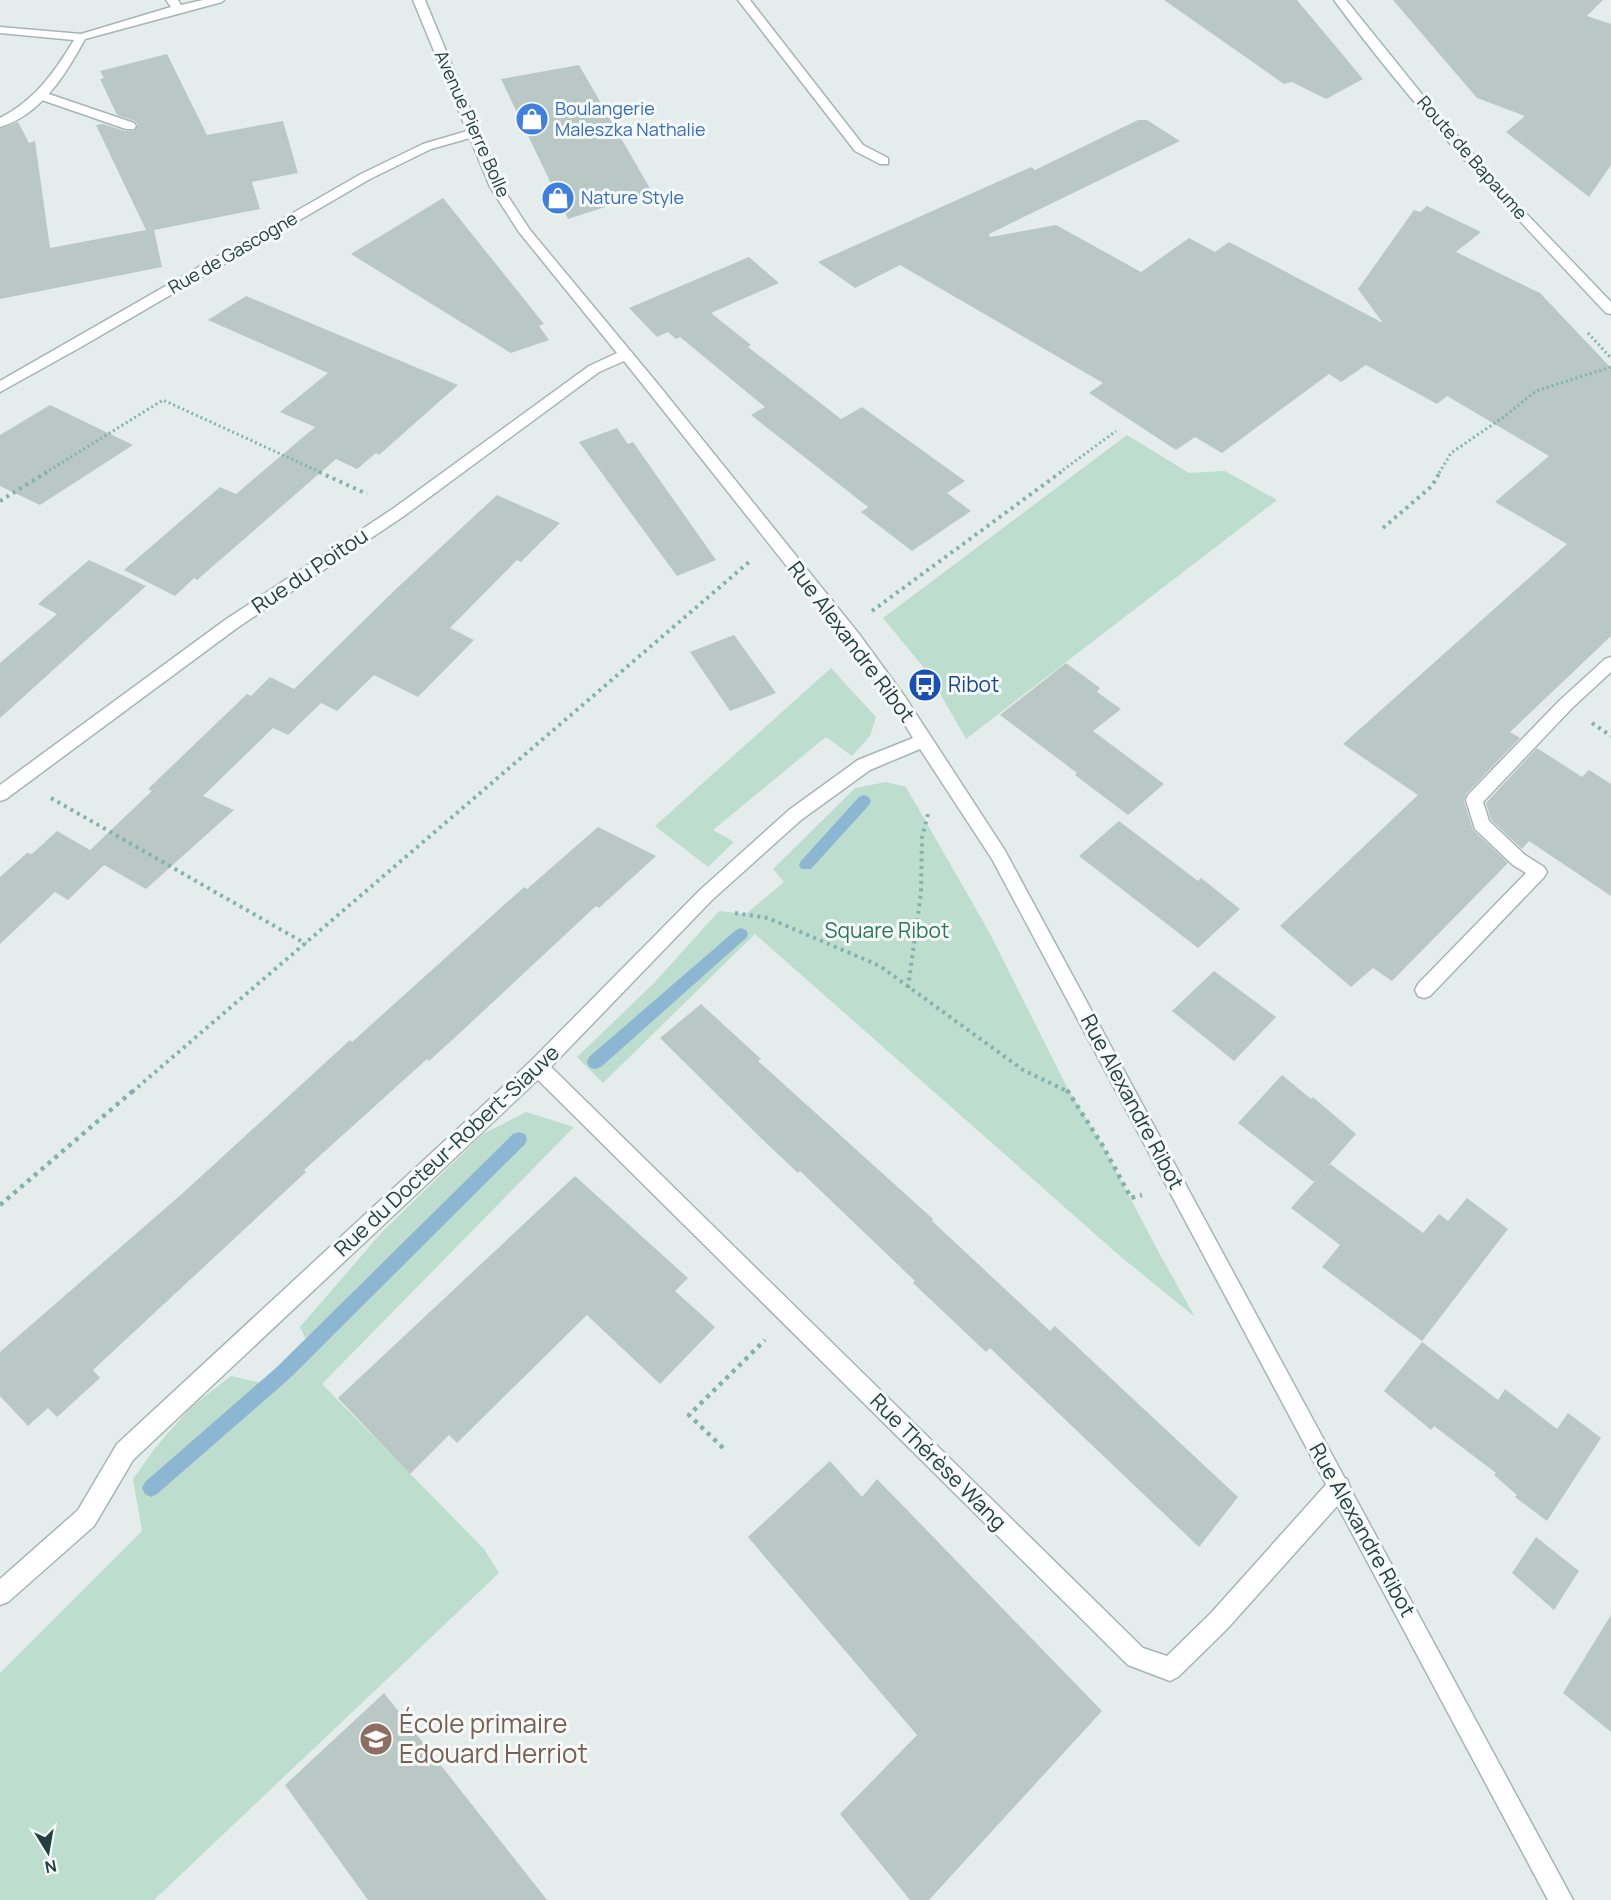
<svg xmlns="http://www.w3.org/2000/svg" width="1611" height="1900" font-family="Manrope,sans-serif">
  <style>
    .green { fill: #bddece }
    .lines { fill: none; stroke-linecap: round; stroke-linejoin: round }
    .stream { fill: #8cb6d2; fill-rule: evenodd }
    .building { fill: #b9c8c5 }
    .lane-casing { stroke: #a6b5b4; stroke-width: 3 }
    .street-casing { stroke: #a6b5b4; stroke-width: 3 }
    .secondary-casing { stroke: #a2b9b6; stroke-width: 3 }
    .path-far2 { stroke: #84b1ae; stroke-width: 3; stroke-dasharray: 2 3; stroke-linecap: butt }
    .path-far1 { stroke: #84b1ae; stroke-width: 4; stroke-dasharray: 3 4.5; stroke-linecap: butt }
    .path { stroke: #84b1ae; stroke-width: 4.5; stroke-dasharray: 4 5; stroke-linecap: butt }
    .lane { fill: #fff; fill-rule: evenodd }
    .street { fill: #fff; fill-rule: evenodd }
    .secondary { fill: #fff; fill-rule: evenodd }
    .labels { text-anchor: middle; stroke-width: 6; stroke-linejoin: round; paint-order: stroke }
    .far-shop-label { font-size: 18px; fill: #366cbe; stroke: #f5faf8; text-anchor: start }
    .far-street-label { font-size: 18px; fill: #233f3e; stroke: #f5faf8 }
    .street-label { font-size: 21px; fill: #233f3e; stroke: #f5faf8 }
    .transit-label { font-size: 21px; fill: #164399; stroke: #f5faf8; text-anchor: start }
    .park-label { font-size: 21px; fill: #2d765b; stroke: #f5faf8 }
    .near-education-label { font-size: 26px; fill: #785e54; stroke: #f5faf8; text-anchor: start }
  </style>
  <rect width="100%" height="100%" fill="#e4edeb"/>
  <g class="green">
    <polygon points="1127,435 1189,473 1225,471 1277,500 966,739 929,674 883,618"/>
    <polygon points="831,668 876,717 870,736 852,756 826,737 713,830 734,842 708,867 655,826"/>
    <polygon points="886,782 906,787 988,930 1069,1091 1103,1146 1158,1251 1195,1317 1121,1257 755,934 603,1083 577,1057 654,983 719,911 746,914 784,882 773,869 855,788"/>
    <polygon points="526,1112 574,1127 322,1384 484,1549 499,1573 154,1900 0,1900 0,1673 142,1531 133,1479 155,1448 191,1407 231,1376 262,1383 307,1342 300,1327 382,1232 483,1134"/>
  </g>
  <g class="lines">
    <g class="stream">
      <polygon points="864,795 869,797 871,801 869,805 811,869 801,869 799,865 801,861 859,797"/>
      <polygon points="741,928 746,930 748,934 746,938 601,1067 595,1069 589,1067 587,1062 589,1057 736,930"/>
      <polygon points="519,1132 525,1134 527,1139 525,1144 289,1379 157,1494 151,1497 145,1494 142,1488 145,1482 277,1367 513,1134"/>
    </g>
  </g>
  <g class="building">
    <polygon points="1164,0 1297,0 1363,79 1326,99 1292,82 1284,84"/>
    <polygon points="1393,0 1603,0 1587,16 1611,24 1611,165 1589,197 1506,132 1525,116 1477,98"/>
    <polygon points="167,54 207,135 283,121 298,173 252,182 260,209 154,230 162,267 0,299 0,129 18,122 29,143 35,141 50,248 146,230 96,125 103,124 125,131 134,131 138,125 135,121 117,115 100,79 104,78 100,71"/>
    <polygon points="579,65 652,192 568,219 501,79"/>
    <polygon points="1138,120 1147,120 1180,141 989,234 990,237 1056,225 1141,272 1189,238 1215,252 1229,242 1383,323 1358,289 1414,210 1420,212 1427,206 1481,232 1456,252 1540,293 1611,368 1611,636 1510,732 1520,738 1466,794 1464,801 1473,830 1508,863 1392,981 1373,968 1351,987 1280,926 1418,795 1343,744 1567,544 1495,502 1549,456 1447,396 1437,404 1366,365 1341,382 1329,374 1222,453 1195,437 1176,450 1089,393 1103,383 900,265 855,288 818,262 1031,167 1035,170"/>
    <polygon points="443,198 544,324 539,326 549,340 511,353 351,254"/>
    <polygon points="749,257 779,283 711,313 751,345 748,347 841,419 862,407 965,481 947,493 971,511 912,551 861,512 868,507 751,415 765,407 680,337 676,339 668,332 657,337 629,308"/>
    <polygon points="246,296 458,385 379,455 376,453 357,469 336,459 197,580 194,578 175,596 124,570 220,487 236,494 315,427 280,412 328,373 208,320"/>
    <polygon points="50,405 133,445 40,505 0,486 0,435"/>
    <polygon points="617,428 628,444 633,442 716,560 677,576 579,442"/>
    <polygon points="497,495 560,523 521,562 517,560 450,628 474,640 418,697 374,675 337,711 321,703 288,735 273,728 203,796 234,810 146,889 104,865 68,900 55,892 0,944 0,877 27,853 32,854 57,831 90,850 152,791 148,789 247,694 251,696 270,677 294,689 397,588"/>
    <polygon points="89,560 146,586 0,718 0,663 57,614 38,604"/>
    <polygon points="734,635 776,693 730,711 690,652"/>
    <polygon points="1066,663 1100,688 1097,692 1121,709 1093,731 1164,784 1128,815 1075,775 1077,773 1000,715"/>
    <polygon points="1537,748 1582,777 1589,770 1611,784 1611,896 1529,841 1522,849 1491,820 1486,803"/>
    <polygon points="1119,821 1198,881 1201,878 1240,909 1198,948 1079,856"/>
    <polygon points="598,827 656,856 599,908 596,906 462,1031 429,1061 427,1059 304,1170 306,1172 93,1370 100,1378 57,1417 48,1408 28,1426 0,1396 0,1352 184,1192 350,1040 352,1042 524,887 527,889"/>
    <polygon points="1214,971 1276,1017 1234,1061 1172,1011"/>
    <polygon points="701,1004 761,1059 758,1061 933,1219 932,1221 1050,1331 1055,1326 1238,1497 1199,1547 990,1348 986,1352 949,1317 913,1283 915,1281 800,1171 798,1173 765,1142 660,1038"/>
    <polygon points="1282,1075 1311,1099 1313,1097 1356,1134 1314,1182 1238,1123"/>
    <polygon points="1330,1164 1423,1233 1439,1214 1448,1221 1467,1198 1508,1229 1422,1341 1322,1267 1340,1245 1291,1208"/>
    <polygon points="575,1176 688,1278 675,1291 715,1327 660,1384 587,1315 457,1443 449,1435 410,1474 338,1398"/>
    <polygon points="1422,1342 1498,1400 1505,1389 1557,1429 1568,1413 1601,1438 1547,1521 1515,1497 1517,1495 1494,1475 1496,1473 1434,1426 1431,1430 1384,1391"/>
    <polygon points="830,1461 862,1497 877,1479 1102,1711 929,1900 910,1900 840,1814 917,1735 748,1537"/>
    <polygon points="1536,1537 1579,1571 1554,1610 1512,1573"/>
    <polygon points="1611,1615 1611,1732 1563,1693"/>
    <polygon points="384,1693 547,1900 368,1900 285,1785"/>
  </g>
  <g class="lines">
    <g class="lane-casing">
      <g id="lane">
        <polygon points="738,0 750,0 863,145 888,158 888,164 880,164 855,151"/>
        <polygon points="43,92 134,123 136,126 134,129 126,129 39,99 37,96"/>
        <polygon points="1611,657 1611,672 1571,709 1483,802 1489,821 1525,855 1544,867 1547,872 1544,877 1430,996 1424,998 1418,996 1415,990 1418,984 1526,873 1513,865 1475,829 1466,800 1468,795 1559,701 1605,659"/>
        <polygon points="538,1059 545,1061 1143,1648 1167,1656 1211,1613 1331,1479 1339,1476 1347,1479 1350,1487 1347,1495 1227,1629 1178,1677 1170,1681 1128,1665 531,1073 529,1067 531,1061"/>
      </g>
    </g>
    <g class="street-casing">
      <g id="street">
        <path d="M166,0H178L181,5L203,0H224L222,2L85,39C66,74 41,115 0,127V118C35,100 54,73 74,40L0,33V27L81,34L171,7Z"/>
        <polygon points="413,0 425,0 502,187 530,230 657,383 859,634 905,697 1004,849 1573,1900 1548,1900 992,859 920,749 870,770 801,820 712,900 545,1073 133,1460 94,1526 8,1602 0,1605 0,1579 78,1510 117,1444 531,1061 700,890 789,810 858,760 913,738 893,705 847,642 624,361 599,372 404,516 237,628 6,799 0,801 0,785 225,620 394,508 589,366 617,353 519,232 490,187 470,138 431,149 370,179 81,347 0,392 0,381 361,174 423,144 467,131"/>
      </g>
    </g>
    <g class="secondary-casing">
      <path id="secondary" d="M1334,0H1346L1433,108L1518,205L1611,302V314L1606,313C1512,213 1416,112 1334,0Z"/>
    </g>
    <g class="path-far2">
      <polyline points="1588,333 1611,358"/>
      <polyline points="45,473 163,400 322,473"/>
      <polyline points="1059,473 1116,431"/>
      <polyline points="1439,473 1451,453 1505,416 1536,391 1611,367"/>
    </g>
    <g class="path-far1">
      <polyline points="319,472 367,494"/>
      <polyline points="0,501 47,472"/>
      <polyline points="1383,528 1432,486 1440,472"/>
      <polyline points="872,611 1061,472"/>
      <polyline points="1592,723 1611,736"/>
      <polyline points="51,798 306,944"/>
      <polyline points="735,913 768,918 880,966 1023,1070 1069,1092"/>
      <polyline points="908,988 921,893 922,838 929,810"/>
      <polyline points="132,1092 749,562"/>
    </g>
    <g class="path">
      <polyline points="1067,1090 1103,1146 1131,1198 1142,1195"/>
      <polyline points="0,1205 134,1090"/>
      <polyline points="723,1448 689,1415 765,1340"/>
    </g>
    <use href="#lane" class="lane"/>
    <use href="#street" class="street"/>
    <use href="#secondary" class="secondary"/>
  </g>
  <defs>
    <g id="shop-disc" transform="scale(1.725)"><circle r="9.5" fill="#3f7fe0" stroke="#f5faf8"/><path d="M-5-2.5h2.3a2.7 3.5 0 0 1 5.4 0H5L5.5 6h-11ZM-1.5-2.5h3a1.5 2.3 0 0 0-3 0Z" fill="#fff"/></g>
    <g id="bus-disc" transform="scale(1.725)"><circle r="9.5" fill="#1a4fb4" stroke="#f5faf8"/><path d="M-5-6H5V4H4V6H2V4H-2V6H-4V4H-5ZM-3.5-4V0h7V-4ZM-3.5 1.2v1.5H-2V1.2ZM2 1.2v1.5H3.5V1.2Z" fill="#fff"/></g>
    <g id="school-disc" transform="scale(1.725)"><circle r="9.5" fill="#8d6e63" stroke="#f5faf8"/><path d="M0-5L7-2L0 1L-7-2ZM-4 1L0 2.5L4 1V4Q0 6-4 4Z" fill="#fff"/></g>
  </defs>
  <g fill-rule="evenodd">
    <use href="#shop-disc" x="532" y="119"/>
    <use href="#shop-disc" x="558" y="198"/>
    <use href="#bus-disc" x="925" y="685"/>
    <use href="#school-disc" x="376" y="1739"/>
  </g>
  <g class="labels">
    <g class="far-shop-label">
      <text x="555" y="115">Boulangerie<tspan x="555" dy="21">Maleszka Nathalie</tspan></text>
      <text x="581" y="204">Nature Style</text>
    </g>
    <g class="far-street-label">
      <text transform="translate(472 124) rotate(66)" y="6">Avenue Pierre Bolle</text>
      <text transform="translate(1472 158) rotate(49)" y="6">Route de Bapaume</text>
      <text transform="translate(233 253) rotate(-30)" y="6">Rue de Gascogne</text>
    </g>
    <g class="street-label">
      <text transform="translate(310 571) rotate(-34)" y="7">Rue du Poitou</text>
      <text transform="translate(851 642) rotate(53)" y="7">Rue Alexandre Ribot</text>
      <text transform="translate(1132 1102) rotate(62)" y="7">Rue Alexandre Ribot</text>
      <text transform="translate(447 1151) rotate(-43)" y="7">Rue du Docteur-Robert-Siauve</text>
      <text transform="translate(938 1462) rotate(45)" y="7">Rue Thérèse Wang</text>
      <text transform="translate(1362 1530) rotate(61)" y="7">Rue Alexandre Ribot</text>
    </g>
    <g class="transit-label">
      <text x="948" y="692">Ribot</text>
    </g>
    <g class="park-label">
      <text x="887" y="938">Square Ribot</text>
    </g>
    <g class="near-education-label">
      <text x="399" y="1733">École primaire<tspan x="399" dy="30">Edouard Herriot</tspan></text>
    </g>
  </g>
  <g transform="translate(48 1852) rotate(169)" stroke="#f5faf8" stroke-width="4.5" paint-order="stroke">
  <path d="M0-4.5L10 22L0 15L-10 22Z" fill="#233f3e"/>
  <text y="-9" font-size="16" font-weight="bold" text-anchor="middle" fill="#233f3e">N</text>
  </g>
</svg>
